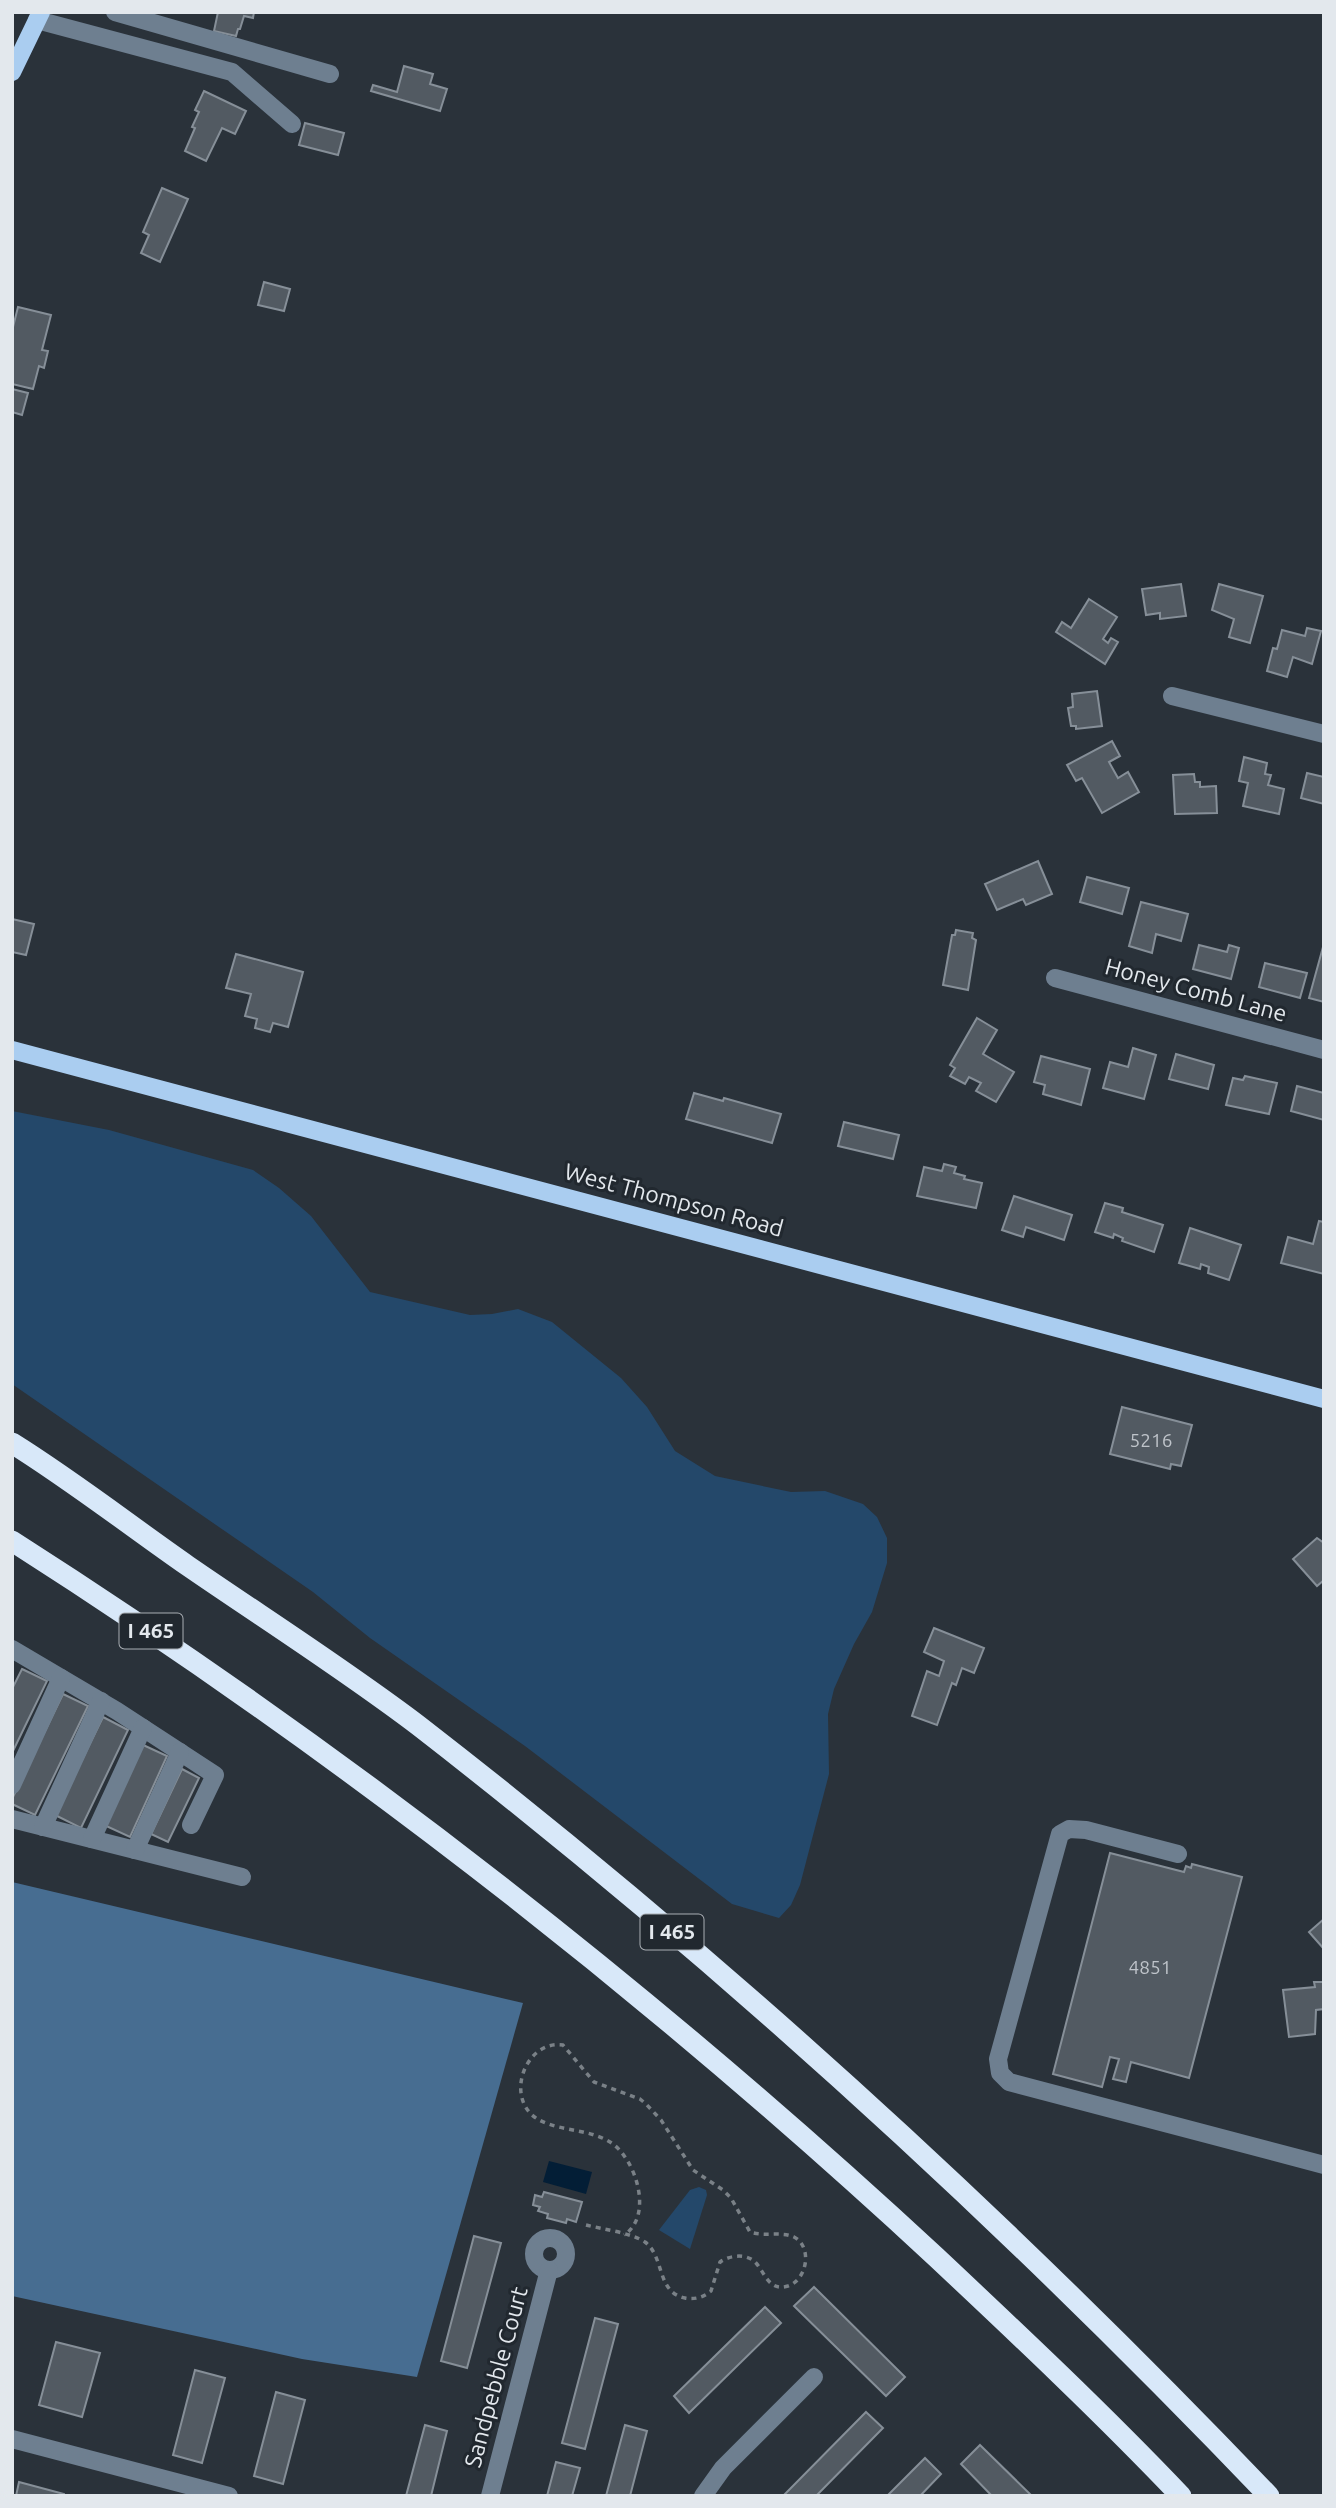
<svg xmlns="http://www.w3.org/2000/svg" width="1336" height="2508" font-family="Ubuntu,sans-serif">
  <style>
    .green { fill: #24486a }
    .forest { fill: #476d91 }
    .water { fill: #031e36 }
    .building { fill: #525a62; stroke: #868f98; stroke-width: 2 }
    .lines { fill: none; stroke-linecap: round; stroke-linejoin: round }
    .path { stroke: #7a8187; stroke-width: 3.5; stroke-dasharray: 5 5; stroke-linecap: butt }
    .minor { stroke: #6e7f90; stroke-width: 18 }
    .major { stroke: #aacdf0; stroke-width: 18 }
    .highway { stroke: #d8e8f9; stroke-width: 21 }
    .labels { text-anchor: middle; stroke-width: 6; stroke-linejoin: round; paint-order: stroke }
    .number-label { font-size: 19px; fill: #bfc4ca }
    .shield { fill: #21282f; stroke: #a9aeb4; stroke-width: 2 }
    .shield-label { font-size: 21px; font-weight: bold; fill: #e3e8ed }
    .street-label { font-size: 23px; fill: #e3e8ed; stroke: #21282f }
  </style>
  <rect width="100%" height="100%" fill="#2a323a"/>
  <g class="green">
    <polygon points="12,1111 109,1130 253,1170 279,1188 311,1216 370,1292 470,1315 492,1314 518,1309 552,1322 621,1378 647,1407 675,1451 715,1476 791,1492 825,1491 863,1504 877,1517 887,1538 887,1563 872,1612 854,1644 834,1689 828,1714 829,1774 800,1885 791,1905 779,1918 732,1904 525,1746 370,1638 313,1592 12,1384"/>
    <polygon points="699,2187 706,2190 707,2195 690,2249 659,2230 690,2190"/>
  </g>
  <polygon class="forest" points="12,1882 523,2003 417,2377 302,2359 12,2296"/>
  <polygon class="water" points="549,2161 592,2172 586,2194 543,2182"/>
  <g class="building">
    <polygon points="218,12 254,12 253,18 244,16 240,29 238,29 236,36 214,31"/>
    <polygon points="404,66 433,74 430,84 447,89 440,111 371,91 373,85 397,92"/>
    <polygon points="204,91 246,111 235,134 222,128 206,161 185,151 195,128 192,127 199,112 195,110"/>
    <polygon points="305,123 344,133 338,155 299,145"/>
    <polygon points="162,188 188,199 160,262 141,253 149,235 143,232"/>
    <polygon points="264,282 290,289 284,311 258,305"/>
    <polygon points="18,307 51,315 42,350 48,351 44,368 39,366 33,389 12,384 12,331"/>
    <polygon points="12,389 28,393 22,415 12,412"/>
    <polygon points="1181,584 1186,616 1160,619 1160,613 1146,615 1142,589"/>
    <polygon points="1219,584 1263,596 1250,643 1229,637 1234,619 1212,610"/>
    <polygon points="1089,599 1117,617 1103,639 1108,643 1111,638 1118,642 1105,664 1056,632 1062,622 1071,628"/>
    <polygon points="1307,628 1321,631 1312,664 1293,657 1287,677 1267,671 1273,648 1277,649 1282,630 1305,636"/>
    <polygon points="1097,691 1102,726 1076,729 1076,726 1071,726 1068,708 1073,707 1072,694"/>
    <polygon points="1112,741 1120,756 1109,762 1118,778 1128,772 1139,792 1102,813 1082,778 1076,781 1067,765"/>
    <polygon points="1244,757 1267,763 1265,774 1271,775 1268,785 1284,789 1279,814 1243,806 1248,783 1239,781"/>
    <polygon points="1307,773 1324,777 1324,804 1301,798"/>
    <polygon points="1194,774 1195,782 1200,782 1200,787 1216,786 1217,813 1175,814 1173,775"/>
    <polygon points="1038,861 1052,894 1026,905 1023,899 997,910 985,884"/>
    <polygon points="1087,877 1129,888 1122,914 1080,902"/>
    <polygon points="1141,902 1188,914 1181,941 1156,934 1152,953 1129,946"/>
    <polygon points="12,919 34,924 26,955 12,952"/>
    <polygon points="956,930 973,933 972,938 976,940 968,990 943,985 952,935 955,935"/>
    <polygon points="1199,945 1227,952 1229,945 1239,948 1231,979 1193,969"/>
    <polygon points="1323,947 1324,947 1324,1002 1309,998"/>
    <polygon points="236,954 303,972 288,1027 273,1023 270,1032 255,1028 257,1019 245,1016 251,994 226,988"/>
    <polygon points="1265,963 1307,973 1300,998 1259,987"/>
    <polygon points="977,1018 997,1030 983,1054 1014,1072 996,1102 976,1091 981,1083 969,1077 965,1084 950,1076 955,1068 950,1065"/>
    <polygon points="1133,1048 1156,1055 1144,1099 1103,1088 1110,1062 1128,1067"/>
    <polygon points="1176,1054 1214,1065 1208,1089 1169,1079"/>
    <polygon points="1041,1056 1090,1069 1081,1105 1043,1094 1045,1085 1034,1082"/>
    <polygon points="1245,1076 1277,1083 1269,1114 1226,1105 1233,1078 1243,1080"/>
    <polygon points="1297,1086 1324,1093 1324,1120 1291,1111"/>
    <polygon points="694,1093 723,1101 724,1098 781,1114 772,1143 686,1119"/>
    <polygon points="844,1122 899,1135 893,1159 838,1146"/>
    <polygon points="944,1164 956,1167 954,1173 965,1176 964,1179 982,1183 976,1208 917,1196 924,1167 942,1171"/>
    <polygon points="1014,1196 1072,1215 1064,1240 1026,1227 1023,1237 1002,1230"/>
    <polygon points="1105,1203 1123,1208 1122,1212 1163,1225 1154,1252 1122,1241 1123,1238 1114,1234 1113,1238 1095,1232"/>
    <polygon points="1319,1221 1324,1222 1324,1274 1281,1263 1288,1237 1313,1244"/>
    <polygon points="1190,1228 1241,1245 1229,1280 1208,1273 1209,1267 1201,1264 1200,1269 1179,1263"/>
    <polygon points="1122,1407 1192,1425 1181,1466 1171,1464 1170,1469 1110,1454"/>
    <polygon points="1317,1538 1324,1543 1324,1580 1317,1586 1293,1559"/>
    <polygon points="934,1628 984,1648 974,1673 962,1668 956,1685 952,1683 937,1725 912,1716 927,1671 939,1676 944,1661 924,1652"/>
    <polygon points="22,1669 47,1681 12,1753 12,1689"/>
    <polygon points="63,1694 88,1706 35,1815 12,1804 12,1799"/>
    <polygon points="103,1717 128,1730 81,1828 55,1815"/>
    <polygon points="141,1744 167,1756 130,1837 104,1825"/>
    <polygon points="182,1769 199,1778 168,1842 151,1834"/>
    <polygon points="1110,1853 1184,1872 1186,1866 1191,1868 1192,1864 1242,1877 1189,2078 1131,2062 1126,2082 1113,2079 1119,2059 1110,2057 1102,2087 1053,2074"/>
    <polygon points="1324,1919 1324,1949 1309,1932"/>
    <polygon points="1314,1982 1324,1982 1324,2009 1316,2010 1315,2034 1289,2037 1283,1990 1315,1987"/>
    <polygon points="544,2192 582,2202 576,2222 567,2219 566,2223 547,2218 548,2214 538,2211 540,2207 533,2205 535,2195 542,2197"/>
    <polygon points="474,2236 501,2243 467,2368 441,2361"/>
    <polygon points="814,2287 905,2377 886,2396 794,2306"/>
    <polygon points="765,2307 781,2323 689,2413 674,2396"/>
    <polygon points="595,2318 618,2324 585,2449 562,2443"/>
    <polygon points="56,2342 100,2353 82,2417 39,2405"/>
    <polygon points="195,2370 225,2378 202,2463 173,2455"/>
    <polygon points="276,2392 305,2400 283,2484 254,2476"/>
    <polygon points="866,2412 883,2428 816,2496 783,2496"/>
    <polygon points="425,2425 447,2431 431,2496 406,2496"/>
    <polygon points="625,2425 647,2431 630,2496 606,2496"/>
    <polygon points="980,2445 1032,2496 992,2496 961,2464"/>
    <polygon points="925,2458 941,2474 920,2496 887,2496"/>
    <polygon points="556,2462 580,2468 572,2496 547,2496"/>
    <polygon points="19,2482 64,2494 64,2496 16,2496"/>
  </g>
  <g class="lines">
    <path class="path" d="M586,2225C602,2229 632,2233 645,2242C665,2257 656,2292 685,2298C695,2300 704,2297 711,2291L720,2262C730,2255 747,2253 756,2263C765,2273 769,2292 788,2286C807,2280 813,2247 794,2237C781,2231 764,2237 750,2232L731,2198L723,2190L693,2170L661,2120L646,2104L640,2099L594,2082L563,2045C528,2040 507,2090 531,2114C550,2132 586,2127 610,2142C636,2158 654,2216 624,2235"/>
    <g class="minor">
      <polyline points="115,12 330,74"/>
      <polyline points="37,20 232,72 292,124"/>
      <polyline points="1172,696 1324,734"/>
      <polyline points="1055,978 1324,1050"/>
      <polyline points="12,1649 117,1711 215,1775 191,1825"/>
      <polyline points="12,1785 61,1678"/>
      <polyline points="12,1819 242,1877"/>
      <polyline points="43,1827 101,1701"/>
      <polyline points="92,1839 143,1728"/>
      <polyline points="135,1850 180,1752"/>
      <polyline points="1178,1854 1086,1830 1069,1829 1060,1834 998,2059 1000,2073 1009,2082 1324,2165"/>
      <circle cx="550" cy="2254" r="16"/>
      <polyline points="12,2439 229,2496"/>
      <polyline points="490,2496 549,2270"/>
      <polyline points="703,2496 723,2468 814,2377"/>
    </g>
    <g class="major">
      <polyline points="12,72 41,12"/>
      <polyline points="12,1050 1324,1399"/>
    </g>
    <g class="highway">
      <path d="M12,1443C73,1481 129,1525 188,1566C265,1619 344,1669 419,1726C721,1960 1005,2220 1269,2496"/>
      <path d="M12,1541C341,1751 650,1992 936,2257C1019,2335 1102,2413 1181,2496"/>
    </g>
  </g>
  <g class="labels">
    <g class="number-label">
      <text x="1151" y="1447">5216</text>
      <text x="1150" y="1974">4851</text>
    </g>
    <g class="shield">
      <rect x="119.5" y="1613.5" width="63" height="35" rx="5"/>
      <rect x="640.5" y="1914.5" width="63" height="35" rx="5"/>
    </g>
    <g class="shield-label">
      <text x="151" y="1638">I 465</text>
      <text x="672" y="1939">I 465</text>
    </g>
    <g class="street-label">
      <text transform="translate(1196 990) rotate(15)" y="8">Honey Comb Lane</text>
      <text transform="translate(674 1200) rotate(15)" y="8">West Thompson Road</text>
      <text transform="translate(496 2377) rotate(-75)" y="8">Sandpebble Court</text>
    </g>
  </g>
  <rect width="1336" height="2508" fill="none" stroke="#e3e8ed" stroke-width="28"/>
</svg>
